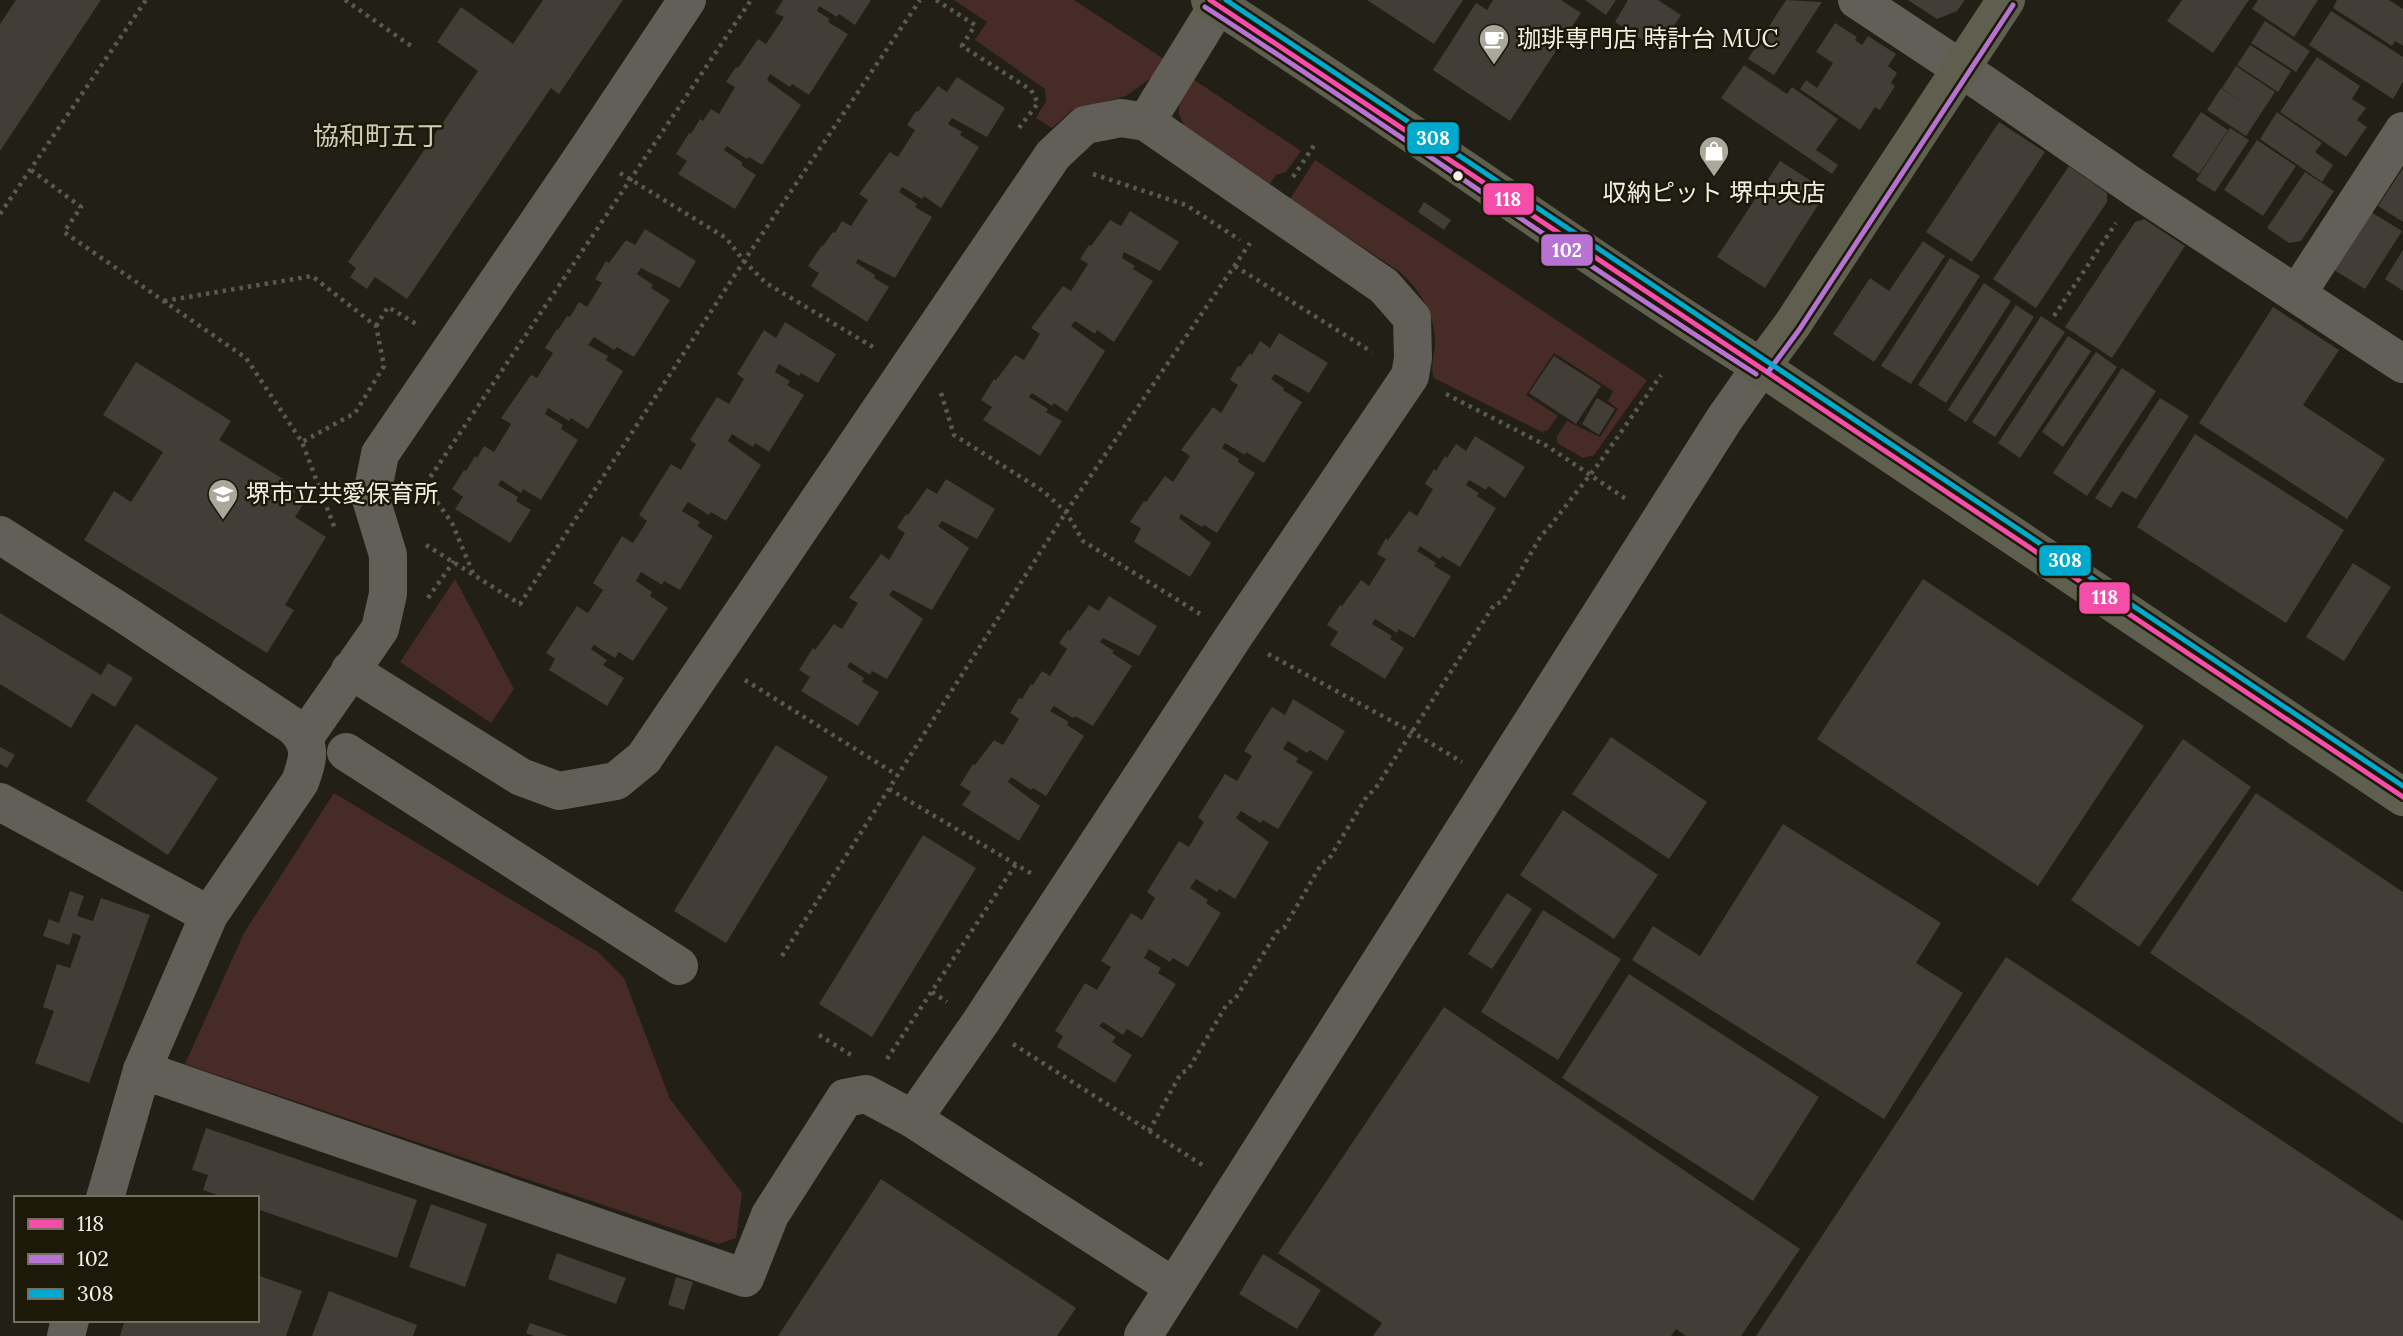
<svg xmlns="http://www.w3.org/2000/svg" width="2403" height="1336" font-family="Lora,'Noto Sans JP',serif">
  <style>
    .green { fill: #472b26 }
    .building { fill: #423d36 }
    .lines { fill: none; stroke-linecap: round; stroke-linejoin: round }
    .path { stroke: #595852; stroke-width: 4.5; stroke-dasharray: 3.5 5; stroke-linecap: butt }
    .minor { stroke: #615f58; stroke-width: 38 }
    .major { stroke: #5e5f4e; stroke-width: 38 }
    .bus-1-casing { stroke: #1d1909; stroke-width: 10 }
    .bus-2-casing { stroke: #1d1909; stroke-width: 10 }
    .bus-3-casing { stroke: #1d1909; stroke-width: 10 }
    .bus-1 { stroke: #f54da8; stroke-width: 5 }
    .bus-2 { stroke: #b673d3; stroke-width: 5 }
    .bus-3 { stroke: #00a9ce; stroke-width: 5 }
    .bus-dot { fill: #f3f0e6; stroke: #1d1909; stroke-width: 2.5 }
    .labels { text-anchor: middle; stroke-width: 5; stroke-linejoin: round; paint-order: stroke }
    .poi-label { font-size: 24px; fill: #f3f0e6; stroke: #1d1909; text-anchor: start }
    .neighbourhood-label { font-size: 26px; fill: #d2cdb8; stroke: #1d1909 }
    .line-badge { stroke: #1d1909; stroke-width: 2.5 }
    .badge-label { font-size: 19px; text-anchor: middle; font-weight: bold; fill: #fff }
  </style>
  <rect width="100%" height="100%" fill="#221f16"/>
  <g class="green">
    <polygon points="954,0 1074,0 1164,59 1151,78 1126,96 1072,110 1052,128 1036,118 1046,101 1045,89 975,40 987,22"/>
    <polygon points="1193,79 1301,151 1286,172 1276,175 1269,185 1186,130 1179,114 1179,107 1181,98"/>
    <path d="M1315,160L1647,380L1594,455L1583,458L1557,443V436L1567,421L1600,437L1618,409L1608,401L1613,391L1554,353L1526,395L1558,416L1548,430L1542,432L1434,378C1430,366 1434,358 1435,345C1436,316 1421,291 1400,272L1290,199Z"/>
    <polygon points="455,579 514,689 491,723 400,662"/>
    <polygon points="334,793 598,952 624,978 670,1099 742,1193 736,1238 719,1244 185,1064 244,933"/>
  </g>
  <g class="building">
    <polygon points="16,0 101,0 0,151 0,24"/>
    <polygon points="543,0 623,0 559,94 551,88 407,299 375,277 367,289 350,277 356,268 348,262 478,71 437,42 461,7 513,44"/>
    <polygon points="783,0 871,0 855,25 839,14 837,17 819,6 817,11 830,19 828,22 848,34 809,95 792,84 790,87 770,74 767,80 801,105 762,165 749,157 747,159 727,146 724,150 743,163 741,165 756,175 735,209 678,174 687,161 676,154 689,133 691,134 700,119 703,121 711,109 719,114 735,87 726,82 736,67 738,68 758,39 766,44 784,17 775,13"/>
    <polygon points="1367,0 1463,0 1434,44"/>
    <polygon points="1493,0 1561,0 1581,13 1510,121 1433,70 1476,3 1487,10"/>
    <polygon points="1585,0 1616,0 1606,15"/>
    <polygon points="1628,0 1658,0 1681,15 1658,50 1615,22"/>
    <polygon points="1786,0 1822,2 1774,75 1748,59"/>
    <polygon points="1908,0 1965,0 1957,11 1937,19"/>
    <polygon points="2182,0 2249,0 2213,53 2167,21"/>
    <polygon points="2258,0 2318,0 2294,37 2252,9"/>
    <polygon points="2337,0 2389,0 2403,9 2403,46 2395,41 2392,46 2333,8"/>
    <polygon points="2331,11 2403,57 2403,82 2393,99 2309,45"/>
    <polygon points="2265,21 2310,51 2296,72 2251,43"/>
    <polygon points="1835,23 1857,37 1855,40 1862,45 1868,36 1896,54 1888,66 1897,73 1891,83 1895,86 1880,110 1875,107 1860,130 1800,89 1806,80 1817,88 1833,63 1816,52"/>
    <polygon points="2250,45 2291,71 2278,92 2237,65"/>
    <polygon points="2317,57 2360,86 2352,99 2366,108 2357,120 2367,127 2346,157 2280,112"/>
    <polygon points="1744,65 1787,94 1792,87 1838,119 1816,150 1838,165 1832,174 1721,98"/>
    <polygon points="2236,66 2275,92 2246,136 2207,110 2221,88 2246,105 2222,88"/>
    <polygon points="957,77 1005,108 987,137 952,118 948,124 962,132 960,135 979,147 941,208 924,196 922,199 902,187 899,192 917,204 915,207 932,217 895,278 858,259 856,263 875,275 874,278 889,287 867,322 811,286 819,273 808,266 822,245 823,246 833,232 835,233 842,221 851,226 868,200 859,194 890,152 898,157 915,130 907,125 916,111 918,112 938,86 947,92"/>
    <polygon points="2201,112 2228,130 2199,174 2172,156"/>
    <polygon points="2277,112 2322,143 2315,152 2333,165 2322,182 2260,139"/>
    <polygon points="1999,122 2045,152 1972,262 1926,232"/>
    <polygon points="2230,128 2249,140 2215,192 2196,180"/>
    <polygon points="2257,140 2296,166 2263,216 2224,190"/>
    <polygon points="1780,161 1827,191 1765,288 1717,257"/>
    <polygon points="2069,166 2107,193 2107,202 2036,308 1993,279"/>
    <polygon points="2403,168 2403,222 2378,206"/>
    <polygon points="2305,172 2334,191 2301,241 2289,243 2267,228"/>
    <polygon points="1424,202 1451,220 1444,230 1418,212"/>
    <polygon points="1130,211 1179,242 1160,271 1124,252 1122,258 1135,266 1133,269 1153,281 1114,342 1097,330 1095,334 1075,321 1071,326 1105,351 1067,412 1054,403 1052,406 1032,393 1029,397 1048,409 1046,412 1062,421 1040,456 983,420 992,407 981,400 994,379 996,380 1015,355 1024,360 1040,334 1031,328 1063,286 1071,291 1088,264 1080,259 1089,245 1091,246 1110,220 1121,226"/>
    <polygon points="2371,212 2402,231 2365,289 2334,270"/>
    <polygon points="2144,219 2185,246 2112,358 2065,327 2135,222"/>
    <polygon points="645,229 696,261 680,288 641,268 637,274 653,285 651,288 670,300 634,357 617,347 614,350 594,337 588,345 608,356 606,360 623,371 588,429 571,418 569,421 548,408 545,414 563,425 561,429 578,440 541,500 523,489 521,493 501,480 498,485 518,497 516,501 531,510 510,543 455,509 463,497 452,489 464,470 466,471 475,456 477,458 484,446 494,452 511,424 501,418 531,375 537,378 553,353 545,348 557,329 558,330 567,316 570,317 579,302 587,307 602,283 595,279 606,261 609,263 626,240 635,245"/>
    <polygon points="1923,241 1945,256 1874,362 1833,334 1870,278 1889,291"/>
    <polygon points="2403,250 2403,291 2385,279"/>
    <polygon points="1950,258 1980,276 1911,384 1881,366"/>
    <polygon points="1984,283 2011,301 1946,403 1918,385"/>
    <polygon points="2016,305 2034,317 1966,422 1948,410"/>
    <polygon points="2273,307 2339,350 2303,405 2385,459 2347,519 2199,423"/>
    <polygon points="2041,316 2065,332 1995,437 1972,422"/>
    <polygon points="785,322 836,354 818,383 801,373 799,376 779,364 775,372 790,381 787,385 804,395 769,452 755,443 753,447 732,434 728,441 761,465 726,521 711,512 709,515 688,502 682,511 700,522 697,526 713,536 680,590 664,581 662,585 641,572 636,581 652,592 650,596 668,608 633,661 619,652 615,658 594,645 591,649 607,660 603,665 624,678 607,706 549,670 555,659 546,653 577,606 588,613 603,590 593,583 622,536 633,543 647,521 639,515 671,464 681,470 696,444 690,440 717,397 729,404 744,379 737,374 764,330 776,338"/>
    <polygon points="1279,333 1328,363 1309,393 1275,374 1271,379 1284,388 1283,390 1302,402 1264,463 1246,452 1245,455 1225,443 1222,448 1239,459 1238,462 1255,473 1217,533 1204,525 1202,527 1181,514 1179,518 1211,543 1190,577 1134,542 1141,528 1130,522 1144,501 1146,502 1165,476 1173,482 1190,456 1181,450 1213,407 1221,413 1238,385 1230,380 1238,366 1240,367 1250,353 1252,355 1260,341 1270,348"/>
    <polygon points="2068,336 2091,351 2020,458 1998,443"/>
    <polygon points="2096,352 2117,367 2063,447 2042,432"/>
    <polygon points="1554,356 1601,386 1576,424 1529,393"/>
    <polygon points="136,362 231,421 219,440 298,488 292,496 304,503 295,517 326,537 285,605 294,610 267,653 84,540 114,491 131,502 163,452 103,415"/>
    <polygon points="2122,368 2156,391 2087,496 2053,473"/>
    <polygon points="1597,398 1615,409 1599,435 1582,424"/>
    <polygon points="2160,398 2189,416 2136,499 2122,491 2111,508 2095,498"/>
    <polygon points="2195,434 2344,530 2286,623 2137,527"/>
    <polygon points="1475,436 1525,467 1505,498 1488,486 1486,490 1469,480 1466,485 1479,493 1477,496 1496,508 1460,567 1442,556 1440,559 1420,546 1417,551 1436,563 1434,566 1451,576 1414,638 1398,629 1397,633 1375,619 1372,624 1392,636 1390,639 1404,648 1385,679 1330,645 1338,632 1327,625 1340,605 1342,606 1361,580 1369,586 1386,559 1377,554 1386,538 1388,540 1409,511 1417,516 1433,489 1425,484 1434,469 1436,471 1445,456 1447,458 1456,444 1466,451"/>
    <polygon points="946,479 995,509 977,539 942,521 938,526 969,548 932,610 893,590 889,595 923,619 887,679 872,671 870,675 850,662 847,667 864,678 862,682 879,692 858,726 801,691 810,677 799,670 813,648 815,650 834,624 842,629 858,603 849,598 881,554 889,560 905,533 897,528 906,514 908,515 927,488 937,494"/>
    <polygon points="2353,563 2391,587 2344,661 2306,637"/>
    <polygon points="1923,579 2144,726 2038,886 1817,739"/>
    <polygon points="1109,596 1157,626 1139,656 1103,638 1100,642 1114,651 1112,653 1132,666 1093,726 1075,716 1073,718 1054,706 1050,711 1069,722 1067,725 1084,736 1046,796 1033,788 1031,790 1011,777 1008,782 1040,806 1019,841 962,805 971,792 960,785 973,764 975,765 994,740 1003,745 1019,719 1010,713 1019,698 1022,699 1031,684 1033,685 1042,671 1050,676 1067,649 1059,643 1068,630 1070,631 1089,605 1099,611"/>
    <polygon points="0,613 101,675 108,663 133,678 115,707 92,693 71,728 0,684"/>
    <polygon points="1293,699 1345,731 1327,761 1310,750 1307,753 1288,741 1283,749 1298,758 1296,762 1313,772 1278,829 1263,820 1261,823 1241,811 1236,818 1269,842 1235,899 1219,889 1217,892 1196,879 1190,888 1208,900 1206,903 1221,913 1188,967 1173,958 1170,962 1149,949 1144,958 1161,968 1158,973 1176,984 1142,1038 1127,1029 1123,1035 1103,1022 1099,1026 1116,1037 1112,1042 1132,1055 1115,1083 1057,1047 1063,1036 1055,1031 1085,983 1097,990 1111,967 1101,961 1131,913 1142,920 1155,898 1147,892 1179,841 1189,847 1204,822 1198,817 1225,774 1237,781 1252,756 1244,751 1272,707 1285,715"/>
    <polygon points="136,724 218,778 168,855 86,801"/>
    <polygon points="1611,737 1707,802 1669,859 1572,794"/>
    <polygon points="2183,739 2251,787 2139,947 2071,900"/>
    <polygon points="776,745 828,777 726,943 674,911"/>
    <polygon points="0,747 15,755 7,768 0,764"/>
    <polygon points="2256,793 2403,892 2403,1124 2150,953"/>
    <polygon points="1563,810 1658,875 1614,939 1520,875"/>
    <polygon points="1783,824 1941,923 1916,963 1963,993 1884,1119 1632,960 1653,926 1700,956"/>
    <polygon points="923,835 976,868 872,1037 819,1004"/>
    <polygon points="70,891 84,896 77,916 93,921 101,898 150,915 89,1083 35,1063 54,1011 43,1007 57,964 70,968 81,936 73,933 69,945 43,936 49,919 59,923"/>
    <polygon points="1507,893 1532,909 1492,969 1468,954"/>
    <polygon points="1543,910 1621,959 1558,1060 1481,1012"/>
    <polygon points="2006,957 2403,1221 2403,1336 1756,1336"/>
    <polygon points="1629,974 1819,1097 1753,1201 1562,1078"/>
    <polygon points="1444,1007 1800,1249 1741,1336 1686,1336 1676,1329 1671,1336 1373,1336 1382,1323 1278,1253"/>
    <polygon points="206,1128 417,1200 397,1258 257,1209 257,1198 225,1198 203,1190 208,1175 192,1170"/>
    <polygon points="881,1179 1076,1308 1057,1336 778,1336"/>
    <polygon points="431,1204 487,1224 465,1287 409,1267"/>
    <polygon points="557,1253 626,1278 616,1304 548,1279"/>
    <polygon points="1263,1254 1321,1290 1297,1329 1239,1294"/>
    <polygon points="257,1275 302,1291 286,1336 120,1336 125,1320 257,1320"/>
    <polygon points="676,1277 693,1282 684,1310 668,1305"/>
    <polygon points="329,1291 417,1325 413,1336 312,1336"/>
    <polygon points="530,1323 568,1336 534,1336 526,1333"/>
  </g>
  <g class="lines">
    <g class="path">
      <polyline points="345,0 414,48"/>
      <polyline points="936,0 975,25 962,46 1031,90 1038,103 1019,128"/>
      <polyline points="31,170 81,207 64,232 246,358 302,442 335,529"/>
      <polyline points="620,173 726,238 744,261 766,283 873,347"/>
      <polyline points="1093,174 1186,205 1240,240"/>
      <polyline points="1293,177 1315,144"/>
      <polyline points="0,214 146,0"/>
      <polyline points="1235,266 1372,352"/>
      <polyline points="164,301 312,276 376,326 384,366 355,413 302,442"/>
      <polyline points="2054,316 2116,223"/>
      <polyline points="376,326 388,307 418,325"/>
      <polyline points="941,393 954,435 1043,491 1066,512 1083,541 1200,614"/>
      <polyline points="1446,394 1547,446 1626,499"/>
      <polyline points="426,545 520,604 744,261 920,0"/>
      <polyline points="473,573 452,523 425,485 751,0"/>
      <polyline points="428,598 454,561"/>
      <polyline points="1268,654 1412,732 1462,762"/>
      <polyline points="745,680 897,775"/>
      <polyline points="889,789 1032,874"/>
      <polyline points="782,956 1066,512 1250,243"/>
      <polyline points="932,992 947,1002"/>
      <polyline points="819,1035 851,1055"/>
      <polyline points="1013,1044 1204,1166"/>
      <polyline points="887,1059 1016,864"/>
      <polyline points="1149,1131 1181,1073 1188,1070 1227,1004 1235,999 1277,932 1284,928 1322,863 1329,859 1367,796 1375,789 1494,605 1503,601 1542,534 1547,530 1600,462 1661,375"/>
    </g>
    <g class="minor">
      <polyline points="1857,0 1984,84 2138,190 2403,364"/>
      <polyline points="1146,122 1221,0"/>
      <polyline points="2297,294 2403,131"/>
      <path d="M0,535L127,616L294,727C313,746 308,759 300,782L209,915L142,1070L105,1198"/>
      <polyline points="350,670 521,777 559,791 616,781 644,758 1053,155 1085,125 1121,118 1146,122 1384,286 1412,318 1413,358 1410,376 1234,636 980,1023 913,1119 1174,1287"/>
      <polyline points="305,737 380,629 388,594 388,555 371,499 380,454 586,152 687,0"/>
      <polyline points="346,752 679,966"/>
      <polyline points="0,802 209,915"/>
      <polyline points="142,1070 745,1278 770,1215 845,1098 866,1094 913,1119"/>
      <polyline points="66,1336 70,1320"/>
      <polyline points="1143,1336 1725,418 1761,367"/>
    </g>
    <g class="major">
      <path d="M1210,0C1397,118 1574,250 1761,367L2403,797"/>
      <polyline points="1761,367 1792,325 2006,0"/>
    </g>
    <g class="bus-1-casing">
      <polyline id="bus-1" points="1210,0 2403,797"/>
    </g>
    <g class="bus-2-casing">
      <g id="bus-2">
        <path d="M1205,7C1391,127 1570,256 1756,374"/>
        <polyline points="1768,372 1799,330 2013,5"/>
      </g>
    </g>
    <g class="bus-3-casing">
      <polyline id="bus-3" points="1226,0 2403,786"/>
    </g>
    <use href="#bus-1" class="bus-1"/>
    <use href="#bus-2" class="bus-2"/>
    <use href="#bus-3" class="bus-3"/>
  </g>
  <defs>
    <g id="cafe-pin" transform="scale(1.575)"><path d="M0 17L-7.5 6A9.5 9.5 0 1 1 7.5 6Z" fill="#aaa79d" stroke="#1d1909"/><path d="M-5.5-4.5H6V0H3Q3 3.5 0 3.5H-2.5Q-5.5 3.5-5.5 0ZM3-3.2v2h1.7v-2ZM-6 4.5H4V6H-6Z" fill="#fff"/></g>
    <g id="shop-pin" transform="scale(1.575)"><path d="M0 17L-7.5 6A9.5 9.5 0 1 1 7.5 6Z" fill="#aaa79d" stroke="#1d1909"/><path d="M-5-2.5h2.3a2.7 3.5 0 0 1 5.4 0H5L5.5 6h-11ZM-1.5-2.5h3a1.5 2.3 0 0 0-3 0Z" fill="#fff"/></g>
    <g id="school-pin" transform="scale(1.575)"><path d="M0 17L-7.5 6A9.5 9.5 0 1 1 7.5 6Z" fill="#aaa79d" stroke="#1d1909"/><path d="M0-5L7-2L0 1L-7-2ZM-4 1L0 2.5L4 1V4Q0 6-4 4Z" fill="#fff"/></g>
  </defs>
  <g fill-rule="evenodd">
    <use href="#cafe-pin" x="1494" y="39"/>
    <use href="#shop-pin" x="1714" y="151"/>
    <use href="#school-pin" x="223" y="494"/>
  </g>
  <circle class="bus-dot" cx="1458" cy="176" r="6"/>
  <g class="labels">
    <g class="poi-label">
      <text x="1517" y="47">珈琲専門店 時計台 MUC</text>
      <text x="1714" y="201" text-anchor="middle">収納ピット 堺中央店</text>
      <text x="246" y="502">堺市立共愛保育所</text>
    </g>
    <g class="neighbourhood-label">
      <text x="378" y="145">協和町五丁</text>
    </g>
  </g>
  <g class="line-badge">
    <rect x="1406" y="121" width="54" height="34" rx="7" fill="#00a9ce"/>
    <rect x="1482" y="182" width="53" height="34" rx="7" fill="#f54da8"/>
    <rect x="1540" y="233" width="54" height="34" rx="7" fill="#b673d3"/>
    <rect x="2038" y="544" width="54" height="33" rx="7" fill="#00a9ce"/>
    <rect x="2078" y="581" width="53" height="34" rx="7" fill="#f54da8"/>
  </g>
  <g class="badge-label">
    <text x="1433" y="145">308</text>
    <text x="1508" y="206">118</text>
    <text x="1567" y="257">102</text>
    <text x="2065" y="567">308</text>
    <text x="2105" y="604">118</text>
  </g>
  <rect x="14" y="1196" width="245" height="126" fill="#1d1909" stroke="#736f61" stroke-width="2"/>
  <rect x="28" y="1219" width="35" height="10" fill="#f54da8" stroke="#736f61" stroke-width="2"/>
  <text x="77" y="1231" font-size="21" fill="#f3f0e6">118</text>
  <rect x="28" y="1254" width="35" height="10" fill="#b673d3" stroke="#736f61" stroke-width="2"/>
  <text x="77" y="1266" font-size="21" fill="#f3f0e6">102</text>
  <rect x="28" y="1289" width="35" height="10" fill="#00a9ce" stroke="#736f61" stroke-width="2"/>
  <text x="77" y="1301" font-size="21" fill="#f3f0e6">308</text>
</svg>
